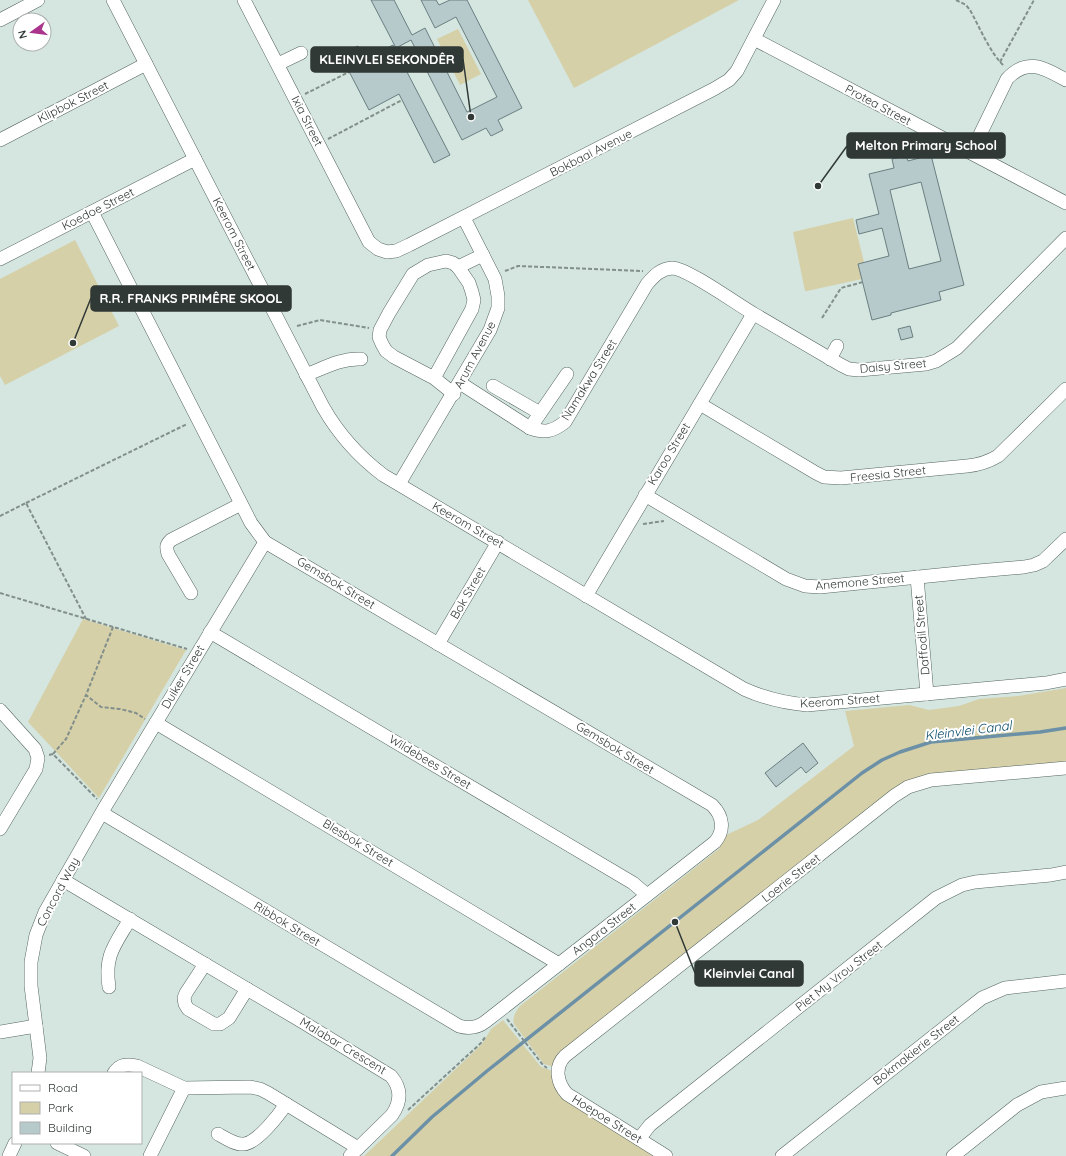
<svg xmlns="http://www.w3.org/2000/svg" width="1066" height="1156" font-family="Quicksand,sans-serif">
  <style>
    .green { fill: #d6d0a9 }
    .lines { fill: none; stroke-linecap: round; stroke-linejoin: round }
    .stream { stroke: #6c91a7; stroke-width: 3.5 }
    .building { fill: #b6cacc; stroke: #6b7e80; fill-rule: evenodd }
    .minor-casing { stroke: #56665f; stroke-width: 14 }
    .path { stroke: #828f8a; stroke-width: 2; stroke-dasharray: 4 2; stroke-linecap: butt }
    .minor { stroke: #fff; stroke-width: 13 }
    .labels { text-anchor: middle; stroke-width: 4; stroke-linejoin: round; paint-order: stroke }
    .street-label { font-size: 12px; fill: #313936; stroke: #fff }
    .water-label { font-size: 13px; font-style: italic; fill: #064969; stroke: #fff }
    .leader { fill: none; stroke: #313936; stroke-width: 1.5 }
    .callout-dot { fill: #313936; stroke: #fff; stroke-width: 1.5 }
    .callout { fill: #313936; stroke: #313936; stroke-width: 1.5 }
    .callout-label { font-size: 13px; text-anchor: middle; font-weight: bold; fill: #fff }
  </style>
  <rect width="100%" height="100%" fill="#d4e6df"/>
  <g class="green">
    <polygon points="528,0 739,0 574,88"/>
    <polygon points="458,29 481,74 460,85 437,39"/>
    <polygon points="853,218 864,262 859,264 862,279 807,291 805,291 793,232"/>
    <polygon points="75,240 119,326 5,385 0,376 0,279"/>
    <polygon points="83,619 186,650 99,798 28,722"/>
    <path d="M1066,688V763L930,775L554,1067L544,1064L514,1024C512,1017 516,1011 520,1006L720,848L718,844L724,836L758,820L854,746L845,711L909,705L929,710L959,706L979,699L1018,696Z"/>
    <polygon points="503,1020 541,1067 553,1071 553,1077 657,1156 364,1156 482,1044 491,1029"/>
  </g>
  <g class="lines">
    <polyline class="stream" points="392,1156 432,1117 487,1071 862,773 882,760 900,752 931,742 1040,732 1066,728"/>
  </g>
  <g class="building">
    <polygon points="371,0 394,0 412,35 425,28 467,112 497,97 456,17 435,28 421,0 436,0 439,5 450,0 467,0 522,108 498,120 503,130 491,136 486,128 462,140 411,40 396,48"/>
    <polygon points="393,45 450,155 434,163 399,94 369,110 340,54 358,46 365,59"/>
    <path d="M931,155L964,285L939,292L941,300L891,313V315L872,320L858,264L889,256L882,228L859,234L856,220L879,214L869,174L894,168L892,159L906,156L908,161ZM921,182L941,261L909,269L890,190Z"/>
    <polygon points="910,326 913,337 901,340 898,329"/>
    <polygon points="803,743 818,763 806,773 801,767 776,787 765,773"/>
  </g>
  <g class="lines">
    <g class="minor-casing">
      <g id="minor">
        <path d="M113,0L323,407C339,435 358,456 383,475L744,689C764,698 784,703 807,705L1046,683L1066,679"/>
        <polyline points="244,0 369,242 378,249 387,252 396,251 409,245 714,89 729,80 737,71 774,0"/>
        <polyline points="0,20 38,0"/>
        <polyline points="754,39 1066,203"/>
        <polyline points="278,64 301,53"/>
        <polyline points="0,140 146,64"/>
        <path d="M971,153L1007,79C1027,57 1044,68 1066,80"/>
        <path d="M92,212L251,523L265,542L712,805C723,816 725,830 715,842L485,1022C477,1028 469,1029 459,1026L102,813"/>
        <polyline points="0,259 195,159"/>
        <polyline points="458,267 483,255"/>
        <polyline points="830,359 837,346"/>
        <path d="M306,375C324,368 341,358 361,359"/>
        <polyline points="434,378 472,309 474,300 472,292 469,283 458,267 453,263 446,261 428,265 413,274 389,313 380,330 379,337 382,344 386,351 394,357 434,378 454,394"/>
        <path d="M460,383L530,428C545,433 552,432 565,422L647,284C654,276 660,269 672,268C687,268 738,305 754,314C783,331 812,348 841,365L849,369L859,370L926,364L936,361L957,348L1066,238"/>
        <polyline points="493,386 540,413"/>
        <path d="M700,404L816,473L824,477L841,478L967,466C979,465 988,462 998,456L1066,389"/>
        <polyline points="530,428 567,374"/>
        <polyline points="399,484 490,330 498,308 498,296 495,279 464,218"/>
        <polyline points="645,495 786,579 805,586 820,587 978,571 1024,567 1034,565 1043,561 1066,539"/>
        <polyline points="917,577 927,694"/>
        <path d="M191,593L168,554C166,547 166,545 171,540L241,504"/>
        <polyline points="586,596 753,314"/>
        <polyline points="210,632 633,883 647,895"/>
        <polyline points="438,644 498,542"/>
        <polyline points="0,710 35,749 38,758 36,769 0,829"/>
        <polyline points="156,723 559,964"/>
        <path d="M63,880L301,1021L391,1076C402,1089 401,1102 392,1115L350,1156"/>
        <polyline points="205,964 186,993 184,998 185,1004 188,1009 214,1024 220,1024 229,1018 247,989"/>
        <path d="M109,987C104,955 115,945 130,919"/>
        <polyline points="0,1032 36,1026"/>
        <polyline points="38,1073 40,1058 31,986 31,962 36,935 45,912 105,807 265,542"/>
        <path d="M114,1073C120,1064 127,1064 137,1066L184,1088L250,1087L260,1089L268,1093L358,1148"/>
        <path d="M218,1134C225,1138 236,1145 244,1144C257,1143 279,1115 286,1104"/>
        <polyline points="639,1139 650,1125 936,898 962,885 975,882 1051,875 1066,872"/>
        <polyline points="57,1143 84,1156"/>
        <polyline points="9,1156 15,1143"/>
        <polyline points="150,1156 184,1088"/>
        <path d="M666,1156L567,1094C557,1083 554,1067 565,1056L894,796L908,787L931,780L1066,768"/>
        <polyline points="782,1156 982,998 1005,988 1066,981"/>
        <polyline points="953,1156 1017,1105 1041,1092 1066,1088"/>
      </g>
    </g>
    <g class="path">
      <path d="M956,0L966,5L970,10C979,26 990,53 1004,66"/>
      <polyline points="1000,62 1034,0"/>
      <polyline points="305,94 349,72"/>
      <polyline points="328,139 402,100"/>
      <polyline points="505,271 518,266 643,271"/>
      <polyline points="822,318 841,288 863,282"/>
      <polyline points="297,326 320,320 369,328"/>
      <polyline points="26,503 187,424"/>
      <polyline points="0,516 26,503 86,619"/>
      <polyline points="643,524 664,521"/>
      <polyline points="0,593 187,649"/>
      <polyline points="113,627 86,695 101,707 120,709 136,713 145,719"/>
      <polyline points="53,754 66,739 86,695"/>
      <polyline points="49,755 53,754 97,799"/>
      <polyline points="507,1019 543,1065 547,1068"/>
      <polyline points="408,1110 481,1043 486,1036"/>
    </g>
    <use href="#minor" class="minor"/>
  </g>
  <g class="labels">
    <g class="street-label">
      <text transform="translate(73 102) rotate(-27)" y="4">Klipbok Street</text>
      <text transform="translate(878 105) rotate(28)" y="4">Protea Street</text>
      <text transform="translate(307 121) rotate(63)" y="4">Ixia Street</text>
      <text transform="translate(591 153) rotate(-27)" y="4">Bokbaai Avenue</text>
      <text transform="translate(98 209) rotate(-27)" y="4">Koedoe Street</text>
      <text transform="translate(234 234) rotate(63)" y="4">Keerom Street</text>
      <text transform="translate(475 355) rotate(-62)" y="4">Arum Avenue</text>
      <text transform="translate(893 366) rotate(-5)" y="4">Daisy Street</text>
      <text transform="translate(589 380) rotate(-58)" y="4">Namakwa Street</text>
      <text transform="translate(669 454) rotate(-59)" y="4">Karoo Street</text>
      <text transform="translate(888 474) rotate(-6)" y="4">Freesia Street</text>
      <text transform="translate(468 525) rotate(30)" y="4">Keerom Street</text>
      <text transform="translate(860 582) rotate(-5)" y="4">Anemone Street</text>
      <text transform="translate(336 583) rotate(31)" y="4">Gemsbok Street</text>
      <text transform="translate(468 593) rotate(-60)" y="4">Bok Street</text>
      <text transform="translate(922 635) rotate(-95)" y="4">Daffodil Street</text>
      <text transform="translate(183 677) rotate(-59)" y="4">Duiker Street</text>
      <text transform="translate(840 701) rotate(-4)" y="4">Keerom Street</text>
      <text transform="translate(615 748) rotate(31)" y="4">Gemsbok Street</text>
      <text transform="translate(430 762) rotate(31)" y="4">Wildebees Street</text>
      <text transform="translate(358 843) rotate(31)" y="4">Blesbok Street</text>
      <text transform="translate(791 878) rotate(-38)" y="4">Loerie Street</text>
      <text transform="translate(58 892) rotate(-62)" y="4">Concord Way</text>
      <text transform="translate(287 924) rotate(31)" y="4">Ribbok Street</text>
      <text transform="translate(604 929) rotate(-38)" y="4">Angora Street</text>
      <text transform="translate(839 976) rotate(-38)" y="4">Piet My Vrou Street</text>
      <text transform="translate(343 1046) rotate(31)" y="4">Malabar Crescent</text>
      <text transform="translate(916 1050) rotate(-38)" y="4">Bokmakierie Street</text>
      <text transform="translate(607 1119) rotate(32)" y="4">Hoepoe Street</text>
    </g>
    <g class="water-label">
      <text transform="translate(968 730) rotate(-7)" y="5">Kleinvlei Canal</text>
    </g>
  </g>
  <path class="leader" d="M471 117L463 59M818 186L847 146M73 343L91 298M675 922L695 973"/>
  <g class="callout-dot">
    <circle cx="471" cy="117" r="4"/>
    <circle cx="818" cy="186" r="4"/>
    <circle cx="73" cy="343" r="4"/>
    <circle cx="675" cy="922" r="4"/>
  </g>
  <g class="callout">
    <rect x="311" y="47" width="152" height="25" rx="4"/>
    <rect x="847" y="133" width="158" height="25" rx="4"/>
    <rect x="91" y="286" width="200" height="25" rx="4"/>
    <rect x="695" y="961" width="108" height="25" rx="4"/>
  </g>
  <g class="callout-label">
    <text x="387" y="64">KLEINVLEI SEKONDÊR</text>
    <text x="926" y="150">Melton Primary School</text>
    <text x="191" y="303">R.R. FRANKS PRIMÊRE SKOOL</text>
    <text x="749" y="978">Kleinvlei Canal</text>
  </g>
  <rect x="12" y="1072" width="130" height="72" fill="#ffffff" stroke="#adb0af"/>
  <rect x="20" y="1085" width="20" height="6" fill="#ffffff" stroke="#adb0af"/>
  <text x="48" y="1092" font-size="12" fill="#313936">Road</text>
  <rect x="20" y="1102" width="20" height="12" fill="#d6d0a9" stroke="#adb0af"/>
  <text x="48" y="1112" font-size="12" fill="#313936">Park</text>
  <rect x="20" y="1122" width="20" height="12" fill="#b6cacc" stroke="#adb0af"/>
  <text x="48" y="1132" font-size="12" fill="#313936">Building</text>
  <g transform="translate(32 32) rotate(256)"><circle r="19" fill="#ffffff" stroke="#adb0af"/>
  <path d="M0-3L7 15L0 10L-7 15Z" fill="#ab348c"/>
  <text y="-6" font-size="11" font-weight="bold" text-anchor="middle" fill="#313936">N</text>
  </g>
</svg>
